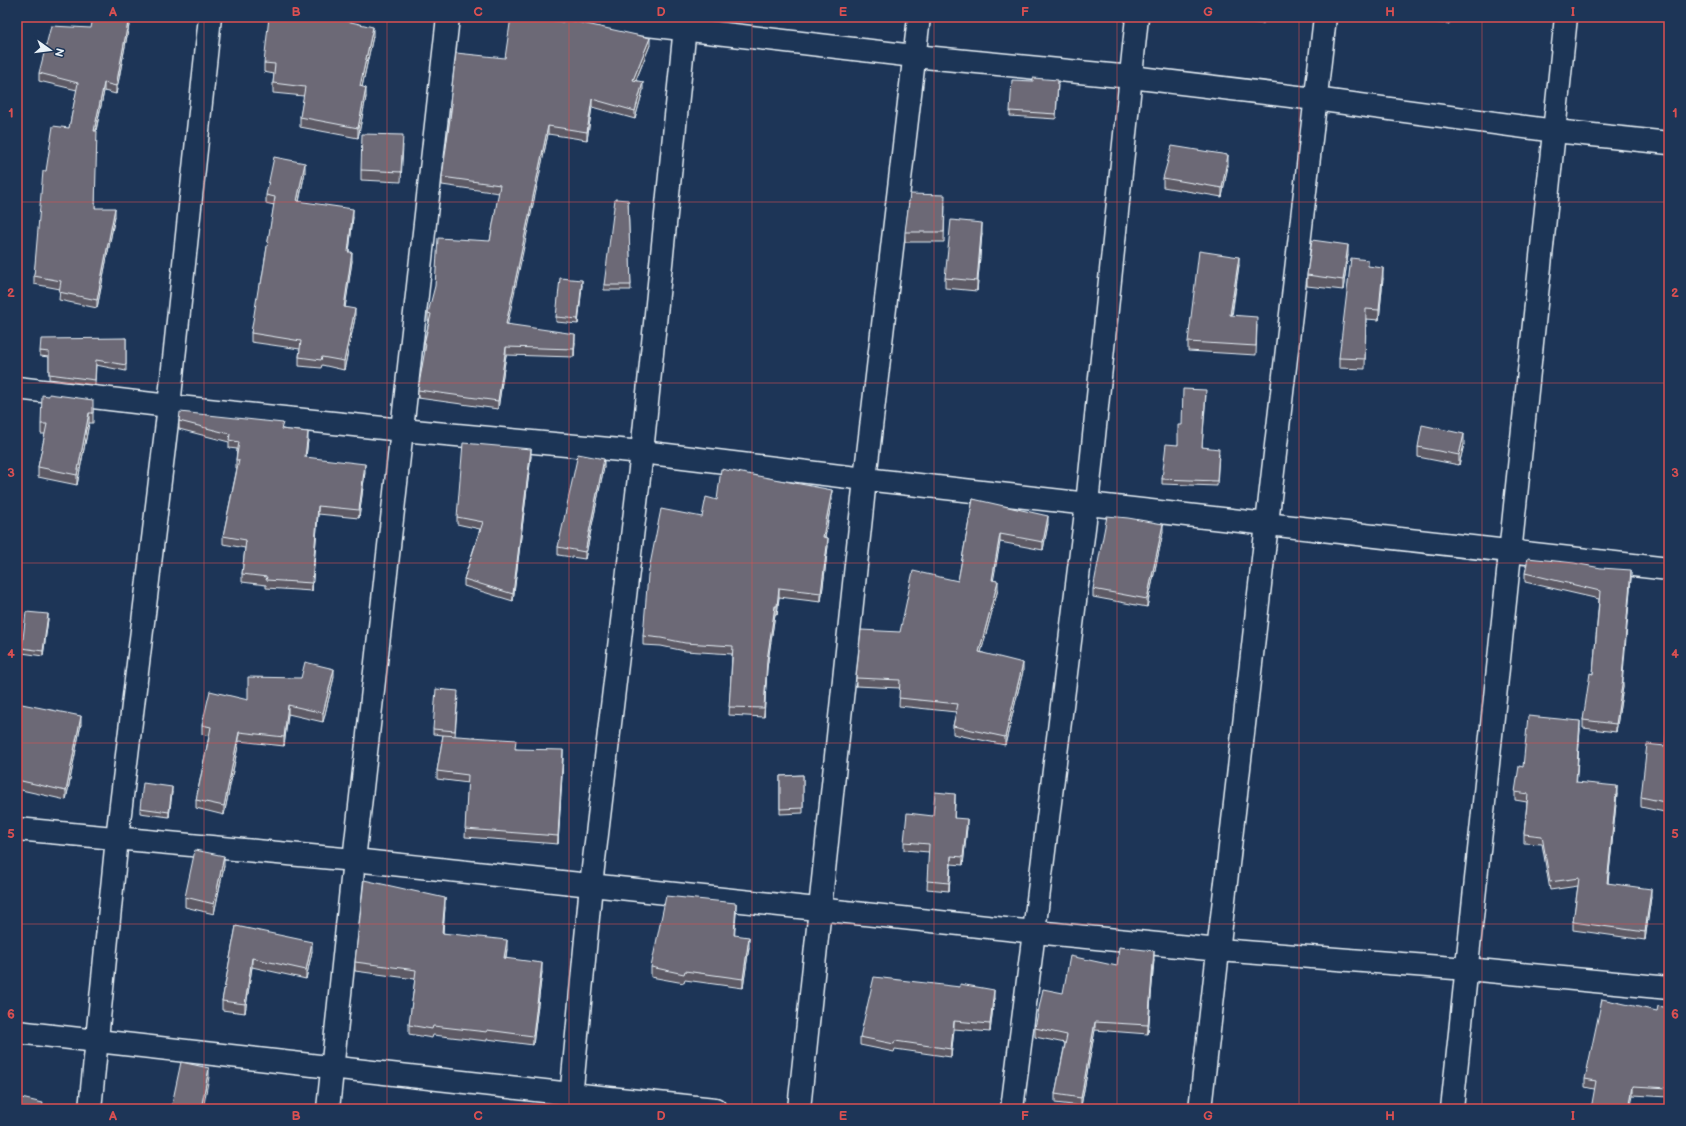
<svg xmlns="http://www.w3.org/2000/svg" width="1686" height="1126" font-family="'Balsamiq Sans',sans-serif">
  <style>
    .lines { fill: none; stroke-linecap: round; stroke-linejoin: round }
    .minor-casing { stroke: #e8f1f8; stroke-width: 25 }
    .minor { stroke: #1d3557; stroke-width: 22 }
    .wall { fill: #5d5a65; stroke: #e8f1f8 }
    .shaded-wall { fill: #4c4a53; stroke: #e8f1f8 }
    .building { fill: #6c6976; stroke: #e8f1f8 }
    .grid { fill: none; stroke: #da5052; stroke-width: 1; stroke-opacity: 0.55 }
    .neatline { fill: none; stroke: #da5052; stroke-width: 1.5 }
    .grid-label { font-size: 13px; text-anchor: middle; font-weight: bold; fill: #da5052 }
  </style>
  <rect width="100%" height="100%" fill="#1d3557"/>
  <filter id="ink" filterUnits="userSpaceOnUse"><feTurbulence type="fractalNoise" baseFrequency=".025" numOctaves="2"/><feDisplacementMap in="SourceGraphic" scale="8" xChannelSelector="R" yChannelSelector="G"/><feConvolveMatrix kernelMatrix="1 2 1 2 8 2 1 2 1" color-interpolation-filters="sRGB"/></filter>
  <g filter="url(#ink)">
    <g class="lines">
      <g class="minor-casing">
        <g id="minor">
          <polyline points="578,17 914,56 1131,77 1315,99 1555,131 1669,143"/>
          <polyline points="17,388 169,406 402,430 642,452 865,479 1669,569"/>
          <polyline points="17,829 354,860 1035,932 1219,950 1467,969 1669,988"/>
          <polyline points="17,1032 571,1094 715,1109"/>
          <polyline points="90,1109 117,838 169,406 210,17"/>
          <polyline points="328,1109 354,860 448,17"/>
          <polyline points="570,1109 591,885 642,452 686,17"/>
          <polyline points="799,1109 865,479 919,17"/>
          <polyline points="1012,1109 1087,504 1137,17"/>
          <polyline points="1200,1109 1325,17"/>
          <polyline points="1452,1109 1566,17"/>
        </g>
      </g>
      <use href="#minor" class="minor"/>
    </g>
    <g class="wall">
      <polygon points="130,17 130,20 116,94 104,91 96,131 95,208 115,216 97,308 59,300 60,289 34,284 34,276 46,171 69,128 77,90 39,81 39,73"/>
      <polygon points="830,17 839,17 839,19"/>
      <polygon points="1230,17 1264,17 1263,24 1230,19"/>
      <polygon points="1396,17 1468,17 1468,20 1450,19 1449,24 1396,18"/>
      <polygon points="373,36 362,87 366,97 358,138 300,127 300,117 304,96 273,93 273,83 274,74 264,72 264,63"/>
      <polygon points="650,45 636,80 643,90 635,119 592,107 587,140 548,134 507,324 575,342 574,357 506,355 498,409 418,398 418,390 425,352 424,352 424,344 429,321 428,321 428,313 490,241 499,193 442,185 442,177 451,111 450,111 450,103 505,58"/>
      <polygon points="1058,85 1056,119 1010,116 1010,111"/>
      <polygon points="403,145 401,182 361,180 361,170"/>
      <polygon points="1228,165 1222,197 1163,187 1163,178"/>
      <polygon points="305,172 299,202 353,217 349,252 352,261 345,307 355,318 344,370 322,365 321,368 299,366 299,357 300,349 251,342 251,333 261,284 274,205 266,203 266,195"/>
      <polygon points="628,200 631,290 604,290 604,285"/>
      <polygon points="945,205 944,242 905,242 905,232"/>
      <polygon points="982,233 977,291 945,288 945,278"/>
      <polygon points="1348,255 1343,290 1307,286 1307,275"/>
      <polygon points="1239,265 1232,316 1257,325 1256,355 1188,351 1188,342"/>
      <polygon points="1368,266 1383,278 1379,320 1366,319 1365,369 1339,368 1339,358"/>
      <polygon points="582,285 578,324 556,322 556,317"/>
      <polygon points="126,338 126,371 96,365 95,385 49,379 49,357 40,356 40,351"/>
      <polygon points="1206,395 1202,447 1219,454 1217,486 1162,484 1162,479 1178,445 1182,425"/>
      <polygon points="93,410 93,423 89,423 77,485 38,477 38,467 45,434 41,434 41,424"/>
      <polygon points="179,421 283,429 308,440 306,457 365,472 359,518 318,514 312,591 266,588 266,585 242,582 242,574 245,548 223,544 223,536 237,468 236,468 236,460 237,449 229,448 229,442 179,429"/>
      <polygon points="1464,444 1459,465 1418,457 1418,447"/>
      <polygon points="531,456 513,601 464,586 464,579 480,529 457,524 457,517"/>
      <polygon points="604,467 585,559 558,555 558,547"/>
      <polygon points="832,499 825,538 828,546 821,602 779,597 777,615 775,614 767,668 764,717 729,715 732,654 685,651 661,646 643,645 643,636 702,517 717,500"/>
      <polygon points="973,499 1048,524 1043,550 1000,542 993,580 998,589 981,652 1023,671 1005,745 953,734 953,726 956,712 899,706 900,688 856,686 856,678 900,632 958,581"/>
      <polygon points="1163,532 1147,607 1093,597 1093,589"/>
      <polygon points="1525,573 1631,578 1622,678 1623,687 1616,732 1583,728 1583,720 1593,674 1599,599 1525,582"/>
      <polygon points="48,619 43,656 22,653 22,648"/>
      <polygon points="334,677 323,722 288,714 284,746 239,741 224,815 196,808 196,800 209,736 202,734 202,725 248,700 301,678"/>
      <polygon points="458,696 455,736 516,749 563,758 558,844 465,837 468,783 437,779 437,771 443,735 433,734 433,729"/>
      <polygon points="17,703 81,724 66,800 17,789"/>
      <polygon points="1580,729 1576,782 1617,794 1608,883 1651,897 1645,940 1573,930 1573,922 1578,886 1550,890 1542,844 1524,843 1524,834 1527,802 1515,800 1515,792 1523,767"/>
      <polygon points="1669,730 1669,813 1641,807 1641,797 1665,746"/>
      <polygon points="803,775 803,813 780,814 780,776"/>
      <polygon points="172,792 169,817 140,813 140,808"/>
      <polygon points="955,802 954,818 967,827 963,865 951,864 949,891 927,889 929,852 904,850 904,842 933,816"/>
      <polygon points="224,866 214,914 185,907 185,897"/>
      <polygon points="445,907 443,933 507,949 506,958 542,972 533,1045 487,1039 487,1041 433,1035 432,1038 409,1034 409,1025 415,979 355,971 355,962"/>
      <polygon points="736,913 734,935 749,947 743,988 685,980 684,983 651,977 651,967"/>
      <polygon points="236,926 312,951 306,979 252,967 245,1013 222,1010 222,1001"/>
      <polygon points="1154,959 1148,1034 1095,1030 1081,1106 1055,1103 1055,1094 1065,1043 1035,1037 1035,1028 1063,993"/>
      <polygon points="994,998 990,1032 954,1029 951,1057 895,1049 894,1052 860,1045 860,1037"/>
      <polygon points="1669,1008 1669,1097 1633,1095 1594,1089 1585,1087 1585,1079 1657,1011"/>
    </g>
    <g class="shaded-wall">
      <polygon points="129,17 130,17 130,20 116,94 116,86"/>
      <polygon points="373,27 373,36 360,96 360,86"/>
      <polygon points="650,38 650,45 633,87 633,80"/>
      <polygon points="643,82 643,90 635,119 635,111"/>
      <polygon points="104,83 104,91 94,139 94,131"/>
      <polygon points="366,88 366,97 358,138 358,128"/>
      <polygon points="592,99 592,107 587,140 587,132"/>
      <polygon points="548,126 548,134 506,332 506,324"/>
      <polygon points="1228,155 1228,165 1222,197 1222,188"/>
      <polygon points="305,163 305,172 297,210 297,201"/>
      <polygon points="115,208 115,216 97,308 97,300"/>
      <polygon points="353,209 353,217 348,260 348,252"/>
      <polygon points="982,223 982,233 977,291 977,281"/>
      <polygon points="1348,245 1348,255 1343,290 1343,280"/>
      <polygon points="352,252 352,261 344,315 344,307"/>
      <polygon points="1239,257 1239,265 1230,324 1230,315"/>
      <polygon points="1383,268 1383,278 1379,320 1379,310"/>
      <polygon points="582,280 582,285 578,324 578,319"/>
      <polygon points="355,309 355,318 344,370 344,361"/>
      <polygon points="575,334 575,342 574,357 574,349"/>
      <polygon points="506,347 506,355 498,409 498,401"/>
      <polygon points="89,413 89,423 77,485 77,475"/>
      <polygon points="308,432 308,440 305,465 305,457"/>
      <polygon points="1464,434 1464,444 1459,465 1459,455"/>
      <polygon points="531,449 531,456 513,601 513,594"/>
      <polygon points="604,459 604,467 585,559 585,552"/>
      <polygon points="365,464 365,472 359,518 359,510"/>
      <polygon points="832,490 832,499 823,546 823,537"/>
      <polygon points="318,506 318,514 312,591 312,583"/>
      <polygon points="1048,516 1048,524 1043,550 1043,542"/>
      <polygon points="1163,524 1163,532 1147,607 1147,599"/>
      <polygon points="1000,534 1000,542 992,588 992,580"/>
      <polygon points="828,538 828,546 821,602 821,593"/>
      <polygon points="1631,570 1631,578 1622,686 1622,678"/>
      <polygon points="998,581 998,589 979,660 979,652"/>
      <polygon points="779,588 779,597 777,615 777,606"/>
      <polygon points="775,606 775,614 767,668 764,717 767,660"/>
      <polygon points="48,614 48,619 43,656 43,651"/>
      <polygon points="1023,663 1023,671 1005,745 1005,737"/>
      <polygon points="334,669 334,677 323,722 323,713"/>
      <polygon points="1623,678 1623,687 1616,732 1616,724"/>
      <polygon points="288,705 288,714 284,746 284,737"/>
      <polygon points="81,716 81,724 66,800 66,791"/>
      <polygon points="1580,721 1580,729 1576,790 1576,782"/>
      <polygon points="239,732 239,741 224,815 224,806"/>
      <polygon points="563,750 563,758 558,844 558,836"/>
      <polygon points="1617,786 1617,794 1607,891 1607,883"/>
      <polygon points="172,787 172,792 169,817 169,812"/>
      <polygon points="955,794 955,802 954,826 954,818"/>
      <polygon points="967,819 967,827 963,865 963,857"/>
      <polygon points="224,856 224,866 214,914 214,904"/>
      <polygon points="951,856 951,864 949,891 949,883"/>
      <polygon points="1651,889 1651,897 1645,940 1645,932"/>
      <polygon points="445,898 445,907 442,942 442,933"/>
      <polygon points="736,903 736,913 734,945 734,935"/>
      <polygon points="749,937 749,947 743,988 743,979"/>
      <polygon points="507,940 507,949 504,967 504,958"/>
      <polygon points="312,942 312,951 306,979 306,970"/>
      <polygon points="1154,951 1154,959 1148,1034 1148,1025"/>
      <polygon points="252,958 252,967 245,1013 245,1004"/>
      <polygon points="542,963 542,972 533,1045 533,1036"/>
      <polygon points="994,990 994,998 990,1032 990,1024"/>
      <polygon points="954,1021 954,1029 951,1057 951,1049"/>
      <polygon points="1095,1022 1095,1030 1081,1106 1081,1098"/>
      <polygon points="209,1068 209,1077 203,1109 201,1109"/>
      <polygon points="1633,1086 1633,1095 1630,1109 1629,1109"/>
    </g>
    <g class="building">
      <polygon points="93,17 129,17 116,86 104,83 94,131 97,131 95,208 115,208 97,300 59,292 61,281 34,276 43,171 46,171 53,126 69,128 78,83 39,73 51,26 91,28"/>
      <polygon points="269,17 329,17 373,27 360,86 366,88 358,128 300,117 305,87 273,83 275,64 264,63"/>
      <polygon points="511,17 527,17 563,22 564,19 650,38 633,80 643,82 635,111 592,99 587,132 548,126 506,324 575,334 574,349 506,347 498,401 418,390 426,344 424,344 431,314 428,313 435,286 438,238 490,241 500,185 442,177 452,104 450,103 456,53 505,58"/>
      <polygon points="1033,78 1058,80 1056,114 1010,111 1012,80 1033,81"/>
      <polygon points="362,134 403,135 401,172 361,170"/>
      <polygon points="1172,146 1228,155 1222,188 1163,178"/>
      <polygon points="274,157 305,163 297,201 353,209 348,252 352,252 344,307 355,309 344,361 322,357 321,360 299,357 301,341 251,333 259,284 261,284 275,197 266,195"/>
      <polygon points="910,194 945,195 944,232 905,232"/>
      <polygon points="615,199 628,200 631,285 604,285"/>
      <polygon points="951,220 982,223 977,281 945,278"/>
      <polygon points="1312,240 1348,245 1343,280 1307,275"/>
      <polygon points="1199,251 1239,257 1230,315 1257,317 1256,346 1188,342"/>
      <polygon points="1351,258 1368,260 1368,266 1383,268 1379,310 1366,309 1365,359 1339,358"/>
      <polygon points="560,278 582,280 578,319 556,317"/>
      <polygon points="126,338 126,365 96,360 95,380 49,374 49,352 40,351 41,339"/>
      <polygon points="1183,389 1206,390 1202,447 1219,449 1217,481 1162,479 1166,444 1178,445 1178,425 1182,425"/>
      <polygon points="49,394 93,400 93,413 89,413 77,475 38,467 47,424 41,424 42,395 49,396"/>
      <polygon points="180,412 283,423 281,429 308,432 305,457 365,464 359,510 318,506 312,583 266,580 267,577 242,574 246,540 223,536 239,460 236,460 239,442 229,440 230,434 179,421"/>
      <polygon points="1422,425 1464,434 1459,455 1418,447"/>
      <polygon points="463,443 531,449 513,594 464,579 483,522 457,517"/>
      <polygon points="578,454 604,459 585,552 558,547"/>
      <polygon points="721,469 832,490 823,537 828,538 821,593 779,588 777,606 775,606 767,660 764,708 729,707 733,646 685,643 661,638 643,636 648,575 661,509 702,517 706,497 717,500"/>
      <polygon points="973,499 1048,516 1043,542 1000,534 992,580 998,581 979,652 1023,663 1005,737 953,726 958,704 899,698 900,680 856,678 861,630 900,632 913,571 958,581"/>
      <polygon points="1107,516 1128,518 1163,524 1147,599 1093,589"/>
      <polygon points="1528,558 1574,563 1601,568 1631,570 1622,678 1623,678 1616,724 1583,720 1590,673 1593,674 1600,591 1525,573"/>
      <polygon points="26,612 48,614 43,651 22,648"/>
      <polygon points="305,662 334,669 323,713 288,705 284,737 239,732 224,806 196,800 211,727 202,725 210,691 248,700 248,677 301,678"/>
      <polygon points="436,689 458,691 455,731 433,729"/>
      <polygon points="17,703 81,716 66,791 17,780"/>
      <polygon points="1528,716 1580,721 1576,782 1617,786 1607,883 1651,889 1645,932 1573,922 1579,878 1550,882 1542,836 1524,834 1528,794 1515,792 1519,766 1523,767"/>
      <polygon points="1667,729 1669,730 1669,803 1641,797 1647,744 1665,746"/>
      <polygon points="443,735 516,740 515,749 563,750 558,836 465,829 468,775 437,771"/>
      <polygon points="803,775 803,808 780,809 780,776"/>
      <polygon points="143,783 172,787 169,812 140,808"/>
      <polygon points="935,792 955,794 954,818 967,819 963,857 951,856 949,883 927,881 929,844 904,842 907,813 933,816"/>
      <polygon points="195,850 224,856 214,904 185,897"/>
      <polygon points="364,880 445,898 442,933 507,940 504,958 542,963 533,1036 487,1030 487,1032 433,1026 432,1029 409,1025 416,970 355,962"/>
      <polygon points="666,896 736,903 734,935 749,937 743,979 685,971 684,974 651,967"/>
      <polygon points="236,926 312,942 306,970 252,958 245,1004 222,1001"/>
      <polygon points="1119,947 1154,951 1148,1025 1095,1022 1081,1098 1055,1094 1067,1035 1035,1028 1043,989 1063,993 1070,956 1117,966"/>
      <polygon points="874,977 960,987 960,984 994,990 990,1024 954,1021 951,1049 895,1041 894,1044 860,1037"/>
      <polygon points="1602,999 1657,1011 1658,1006 1669,1008 1669,1088 1633,1086 1629,1109 1591,1109 1596,1081 1585,1079"/>
      <polygon points="181,1062 209,1068 201,1109 171,1109"/>
      <polygon points="17,1097 43,1103 42,1109 17,1109"/>
    </g>
  </g>
  <path class="grid" d="M204,17V1109M387,17V1109M569,17V1109M752,17V1109M934,17V1109M1117,17V1109M1299,17V1109M1482,17V1109M17,202H1669M17,383H1669M17,563H1669M17,743H1669M17,924H1669"/>
  <rect width="1686" height="1126" fill="none" stroke="#1d3557" stroke-width="44"/>
  <g transform="translate(50 50) rotate(104)" stroke="#1d3557" stroke-width="3" paint-order="stroke">
  <path d="M0-3L7 15L0 10L-7 15Z" fill="#e8f1f8"/>
  <text y="-6" font-size="11" font-weight="bold" text-anchor="middle" fill="#e8f1f8">N</text>
  </g>
  <rect x="22" y="22" width="1642" height="1082" class="neatline"/>
  <g class="grid-label">
    <text x="113" y="16">A</text>
    <text x="296" y="16">B</text>
    <text x="478" y="16">C</text>
    <text x="661" y="16">D</text>
    <text x="843" y="16">E</text>
    <text x="1025" y="16">F</text>
    <text x="1208" y="16">G</text>
    <text x="1390" y="16">H</text>
    <text x="1573" y="16">I</text>
    <text x="11" y="117">1</text>
    <text x="1675" y="117">1</text>
    <text x="11" y="297">2</text>
    <text x="1675" y="297">2</text>
    <text x="11" y="477">3</text>
    <text x="1675" y="477">3</text>
    <text x="11" y="658">4</text>
    <text x="1675" y="658">4</text>
    <text x="11" y="838">5</text>
    <text x="1675" y="838">5</text>
    <text x="11" y="1018">6</text>
    <text x="1675" y="1018">6</text>
    <text x="113" y="1120">A</text>
    <text x="296" y="1120">B</text>
    <text x="478" y="1120">C</text>
    <text x="661" y="1120">D</text>
    <text x="843" y="1120">E</text>
    <text x="1025" y="1120">F</text>
    <text x="1208" y="1120">G</text>
    <text x="1390" y="1120">H</text>
    <text x="1573" y="1120">I</text>
  </g>
</svg>
